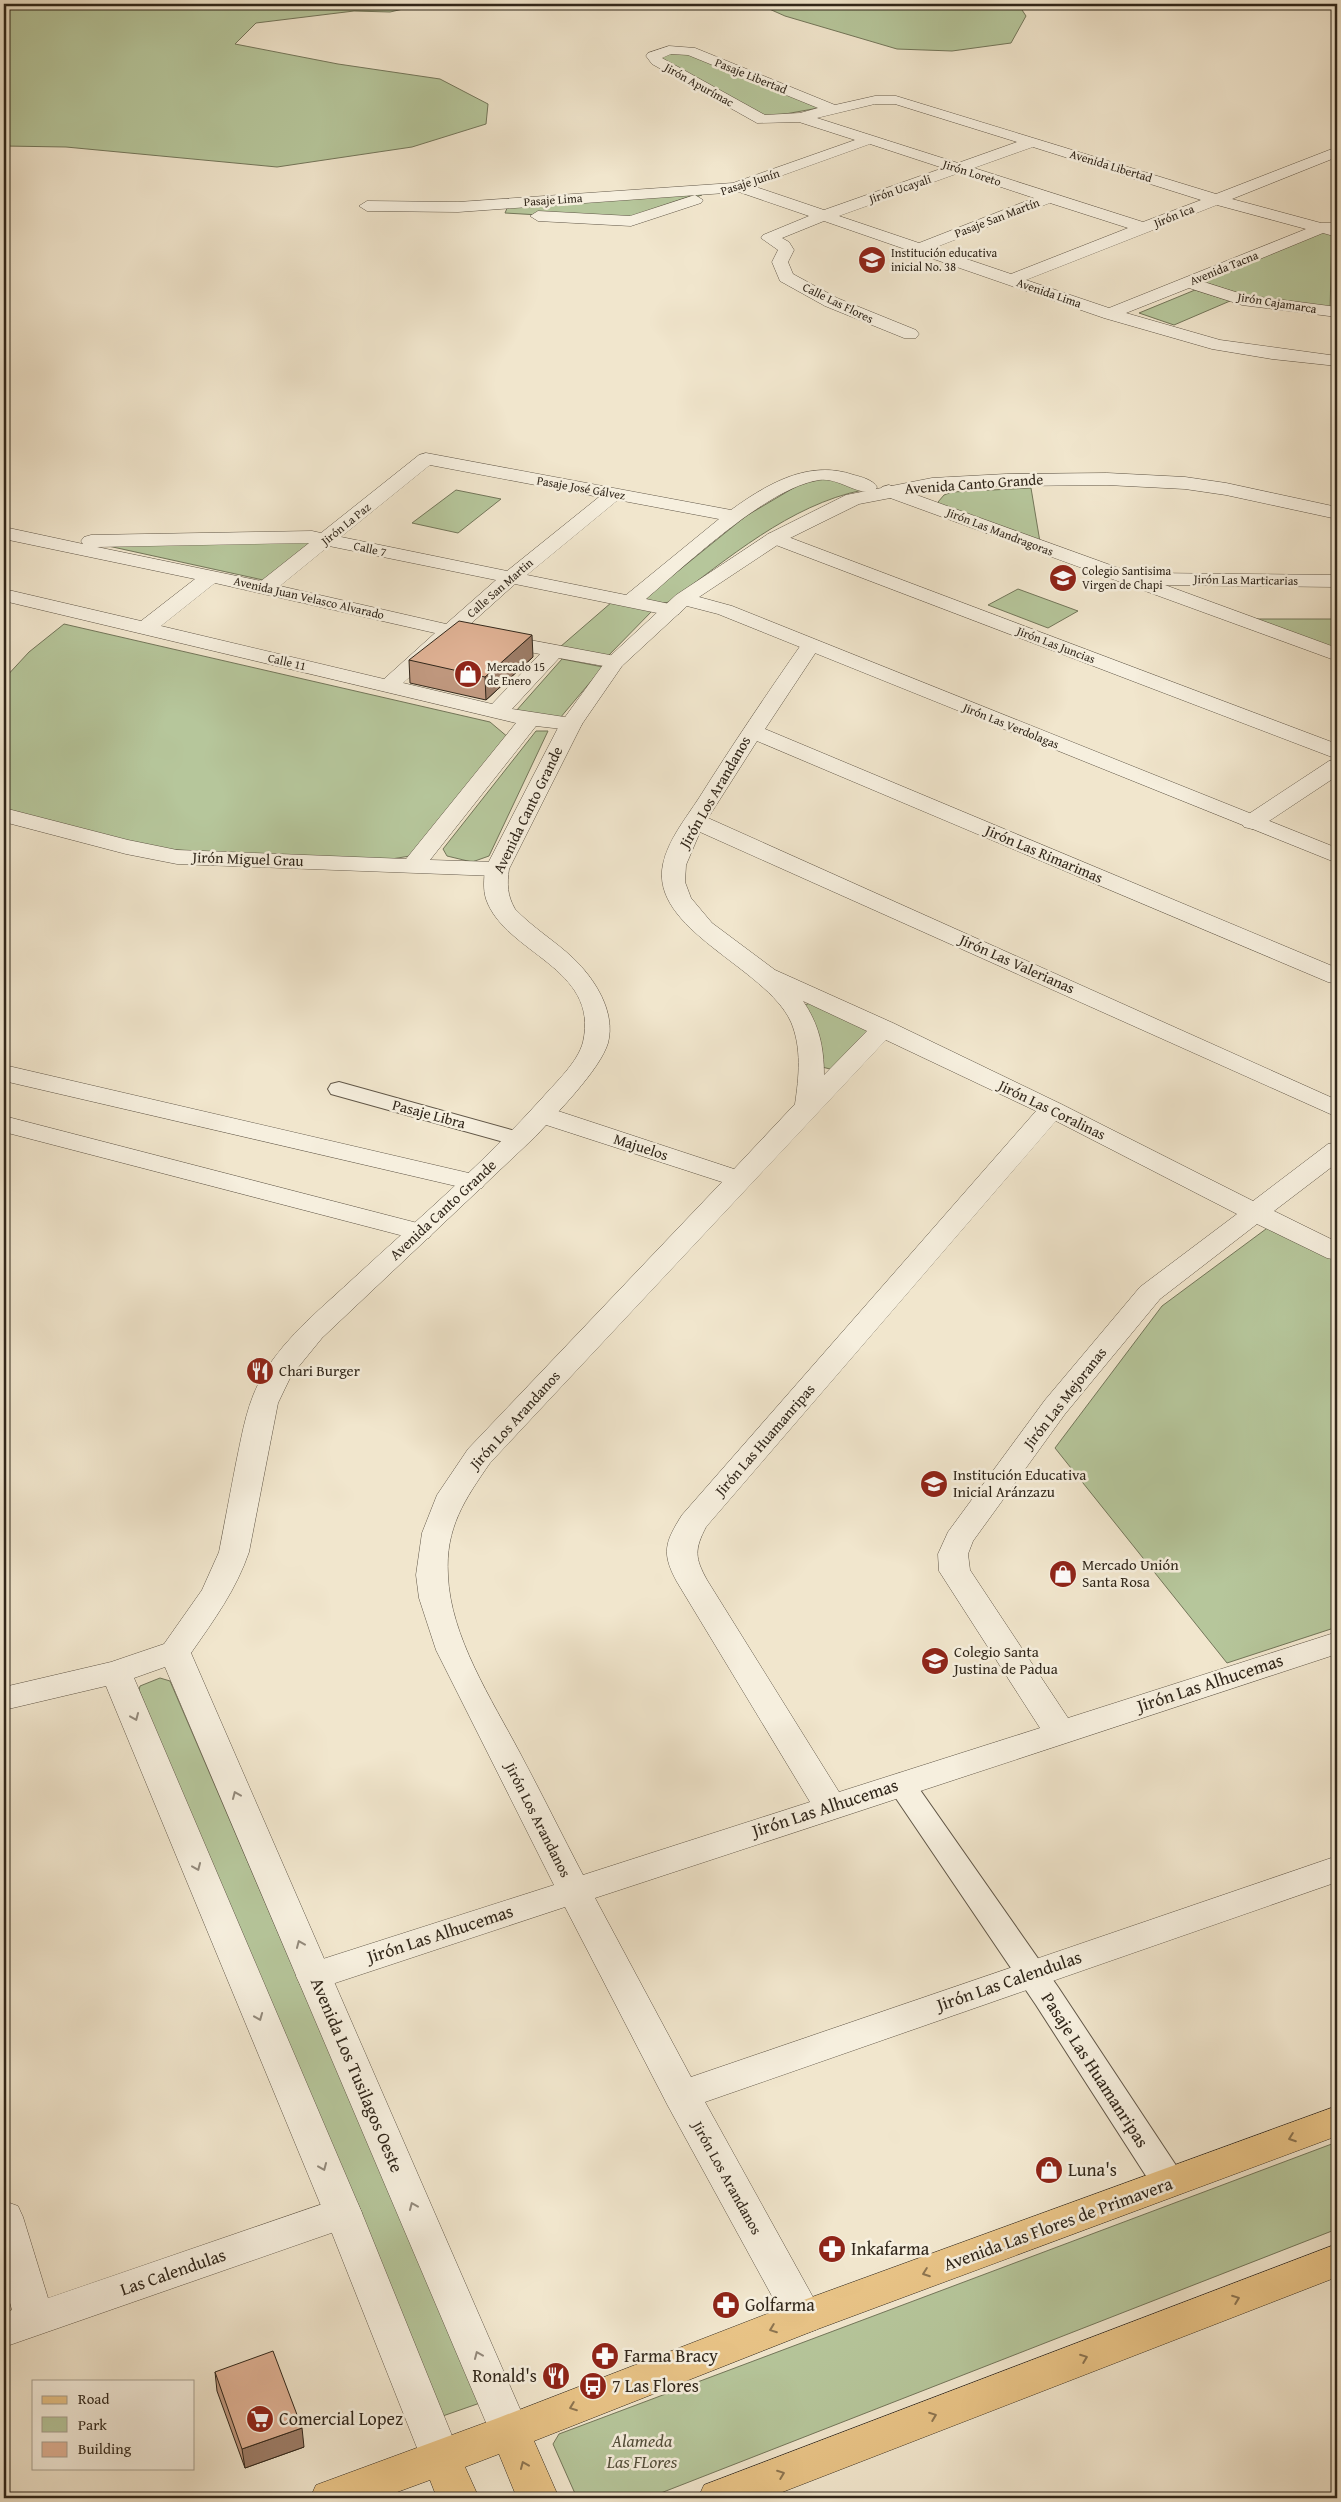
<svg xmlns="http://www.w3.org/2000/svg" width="1341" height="2502" font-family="'Gentium Book Plus',serif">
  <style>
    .green { fill: #b6c69b; stroke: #73765a }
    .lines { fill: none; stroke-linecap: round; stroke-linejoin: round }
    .pedestrian-casing { stroke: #605647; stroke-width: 2 }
    .minor-casing { stroke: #605647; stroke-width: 1 }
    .tertiary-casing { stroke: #605647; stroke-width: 1 }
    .primary-casing { stroke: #30261a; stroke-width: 1 }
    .pedestrian { fill: #f6efde; fill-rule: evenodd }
    .minor { fill: #f6efde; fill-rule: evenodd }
    .tertiary { fill: #f6efde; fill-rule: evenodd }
    .primary { fill: #e8c386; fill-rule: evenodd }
    .wall { fill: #c19980; stroke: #30261a }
    .shaded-wall { fill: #9d7d68; stroke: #30261a }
    .building { fill: #e0b295; stroke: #30261a }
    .oneway { stroke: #938a7c }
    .oneway2 { stroke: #8c7450 }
    .labels { text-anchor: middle; stroke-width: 5; stroke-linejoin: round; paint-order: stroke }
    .far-street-label { font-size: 12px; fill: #30261a; stroke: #f6efde }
    .far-poi-label { font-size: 12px; fill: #30261a; stroke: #f6efde; text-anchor: start }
    .street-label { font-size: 15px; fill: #30261a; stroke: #f6efde }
    .poi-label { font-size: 15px; fill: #30261a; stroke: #f6efde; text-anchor: start }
    .near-street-label { font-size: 18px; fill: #30261a; stroke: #f6efde }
    .near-poi-label { font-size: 18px; fill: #30261a; stroke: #f6efde; text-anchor: start }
    .near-park-label { font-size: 18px; font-style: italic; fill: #524e3a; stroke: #f6efde }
  </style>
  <rect width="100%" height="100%" fill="#f1e6cd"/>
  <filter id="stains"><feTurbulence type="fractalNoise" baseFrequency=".004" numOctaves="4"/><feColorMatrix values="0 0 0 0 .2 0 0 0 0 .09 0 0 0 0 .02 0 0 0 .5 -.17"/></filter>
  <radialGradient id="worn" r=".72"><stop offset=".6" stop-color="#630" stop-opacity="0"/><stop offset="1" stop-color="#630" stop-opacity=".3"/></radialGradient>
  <g class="green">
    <polygon points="4,4 425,4 390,12 354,11 256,23 235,44 338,64 440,79 488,104 486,124 412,147 277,167 66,147 4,146"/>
    <polygon points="758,4 1018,4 1026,16 1011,43 952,51 897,49 785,16"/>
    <polygon points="685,52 824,107 763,118 660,59 663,53"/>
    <polygon points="698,192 702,195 625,220 505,213 508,206"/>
    <polygon points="1321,231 1332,234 1330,310 1250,297 1204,282"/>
    <polygon points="1195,290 1230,301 1174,325 1139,313"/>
    <path d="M823,477L863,490C789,505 728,559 669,602L659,604L648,601L646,597L746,516L807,480Z"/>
    <polygon points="1031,488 1040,542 941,506 938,502 944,495 952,492"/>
    <polygon points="456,490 501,499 458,533 412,523"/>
    <polygon points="315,539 263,580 90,542"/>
    <polygon points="1018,589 1078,611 1048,628 988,605"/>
    <polygon points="612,602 654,609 608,656 560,647"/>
    <polygon points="1249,619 1337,619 1337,650"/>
    <polygon points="64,624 490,722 509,738 410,856 373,862 143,848 4,813 4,679 29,652"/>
    <polygon points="562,659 603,667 560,718 516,711"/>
    <polygon points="536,731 548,731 489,856 472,862 447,856 443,849"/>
    <polygon points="814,1002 870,1030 834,1070 822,1067 801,1006"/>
    <polygon points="1270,1226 1337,1259 1337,1627 1227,1663 1055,1448 1162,1306"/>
    <polygon points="160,1678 170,1681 480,2403 437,2418 139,1690 140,1686"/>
    <polygon points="1337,2142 1337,2229 648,2498 577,2498 553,2444 559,2434"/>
  </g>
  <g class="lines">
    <g class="pedestrian-casing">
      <g id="pedestrian">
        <polygon points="339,1082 526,1134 529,1139 526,1144 518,1146 331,1094 328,1089 331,1084"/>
        <polygon points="901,1773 911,1777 1058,1987 1181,2173 1185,2183 1181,2193 1169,2197 1157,2193 1036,2005 891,1791 887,1784 891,1777"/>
      </g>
    </g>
    <g class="minor-casing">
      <g id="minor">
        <path d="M669,46L695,48L835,105L875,96H896L1216,194L1337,147V157L1232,199L1321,223H1333L1337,227V237L1323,233L1204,282L1245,295L1337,307V317L1242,305L1189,288L1126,313L1220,340L1337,356V366L1272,359L1212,349L1104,318L824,221L782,238L789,242L794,250L788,262L793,274L837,298L916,330L919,334L916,338H904L825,306L780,281L772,262L778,250L761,238L763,235L809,216L739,192L458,212L367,211L359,206L367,201L458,202L733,183L855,140L799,122L757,123L652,64L646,56L648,53ZM671,54L688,55L818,108L800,113L765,115L662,58ZM875,104H895L1017,142L958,163L817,118ZM870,144L943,168L824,210L753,186ZM1033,147L1201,200L1143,222L974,168ZM959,173L1034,198L919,243L839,216ZM1050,203L1128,228L1011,274L934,248ZM1217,205L1306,229L1109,308L1026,280Z"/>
        <polygon points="695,195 703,200 701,203 631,226 538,221 530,216 538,211 630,216"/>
        <path d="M426,453L731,510C767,484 809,459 854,475C862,477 873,480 877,487L875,491C856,496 839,477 819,480C767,488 687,564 646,599L679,606L682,610L679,614L672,616L515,584L466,628L615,656L622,658L625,662L622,666L615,668L559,658L512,709L571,718L579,719L582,724L579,729L571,730L536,726L430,860L497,862L505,864L509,869L505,874L497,876L177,864L126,854L4,822V808L128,840L177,850L406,859L516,723L4,601V589L141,621L195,579L4,539V527L83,544L81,541L84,537L91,535L312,531L321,533L419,455ZM430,465L599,497L507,571L341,537ZM618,500L719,519L626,595L527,575ZM309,543L261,581L97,547ZM329,546L496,580L446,624L280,586ZM215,583L435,633L384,679L161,626ZM455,638L540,654L492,704L403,683Z"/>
        <polygon points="889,485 1138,575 1146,573 1337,575 1337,587 1165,585 1337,648 1337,661 882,495 879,491 882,487"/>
        <polygon points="775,532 1337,744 1337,759 768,542 765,538 768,534"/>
        <path d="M810,640L817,642L820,646L765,729L1337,968V984L1328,982L757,741L708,818L1337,1100V1117L700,832L686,865L685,882L691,898L712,923L775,970L893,1023L1061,1104L1253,1201L1328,1144L1337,1142V1163L1274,1211L1337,1242V1260L1327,1258L1257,1224L1160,1299L1065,1414L973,1541L968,1554L970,1570L1068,1718L1337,1632V1654L595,1898L691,2077L1337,1856V1882L705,2102L824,2317L818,2329L804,2334L790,2329L668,2106L565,1907L314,1990L301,1986L296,1976L301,1966L554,1885L436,1650L419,1598L416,1575L422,1533L437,1495L468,1449L722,1182L534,1121L530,1115L534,1109L543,1107L552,1109L734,1169L795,1104C799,1077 802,1048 791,1022C766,967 649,930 663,864C668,840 686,818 699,798C733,744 766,695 803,642ZM803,1001L867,1031L824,1075C824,1047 819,1024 803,1001ZM886,1040L1036,1111L682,1515C665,1542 661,1553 677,1582L810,1802L583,1875C562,1835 542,1794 520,1753C492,1700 450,1636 448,1575C445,1528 465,1499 490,1463ZM1056,1121L1237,1214L1140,1287L1045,1400L948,1532L938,1554L939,1571L1040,1728L839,1792L707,1580C695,1558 694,1550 706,1527Z"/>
        <polygon points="1337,759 1337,776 1260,827 1252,829 1244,827 1241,822 1244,817 1329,761"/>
        <polygon points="4,1065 473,1174 482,1176 486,1182 482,1188 473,1190 4,1081"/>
        <polygon points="4,1116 429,1226 433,1232 429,1238 419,1240 4,1132"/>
        <polygon points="343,2197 357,2202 362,2213 357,2224 4,2347 4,2313 12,2310 4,2281 4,2201 18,2206 23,2217 48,2298"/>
      </g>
    </g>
    <g class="tertiary-casing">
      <path id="tertiary" d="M1107,473L1185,477L1226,483L1337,507V519L1226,495L1185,489L1107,485L1006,486L932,490L859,504L782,542L699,597L732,606L1337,848V863L718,614L687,606L622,666L582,724L509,869C507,884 507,895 515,909C533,928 555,941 573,958C595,979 616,1012 608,1043C600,1070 555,1115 536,1136L322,1338L291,1376L278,1403L249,1552C236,1590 214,1620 191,1653L530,2432L524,2445L510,2450L496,2445L490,2432L165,1667L134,1678L362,2213L461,2458L455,2471L441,2476L427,2471L421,2458L324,2213L106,1686L4,1710V1687L111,1662L164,1644L202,1590L219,1552C225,1522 230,1493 236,1463C243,1430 247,1402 264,1373C287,1335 323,1307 356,1276C419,1218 486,1161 543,1097C556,1082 578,1062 583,1042C600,967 505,954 486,899C483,889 484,879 485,869L560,724L608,658L676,595L768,534L846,495L932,478L1006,474Z"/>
    </g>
    <g class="primary-casing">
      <g id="primary">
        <polygon points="1337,2106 1337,2136 818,2329 534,2441 559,2498 517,2498 499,2454 465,2467 479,2498 437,2498 430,2480 381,2498 310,2498 316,2485 498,2418 790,2305"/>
        <polygon points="1337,2244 1337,2277 767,2498 698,2498 704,2485"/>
      </g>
    </g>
    <use href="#pedestrian" class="pedestrian"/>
    <use href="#minor" class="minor"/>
    <use href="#tertiary" class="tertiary"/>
    <use href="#primary" class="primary"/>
  </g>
  <g class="wall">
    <polygon points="533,657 486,700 410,683 409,660"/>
    <polygon points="215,2372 304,2447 245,2468 217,2391"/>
  </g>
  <g class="shaded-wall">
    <polygon points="532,635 533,657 486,700 485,677"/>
    <polygon points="302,2428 304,2447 245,2468 242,2449"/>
  </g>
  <g class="building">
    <polygon points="459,621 532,635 485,677 409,660"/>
    <polygon points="273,2351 302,2428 242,2449 215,2372"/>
  </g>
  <defs><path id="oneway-chevron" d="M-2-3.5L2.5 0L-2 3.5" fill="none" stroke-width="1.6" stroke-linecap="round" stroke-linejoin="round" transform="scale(1.25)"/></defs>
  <g class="oneway">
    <use href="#oneway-chevron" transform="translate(135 1717) rotate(67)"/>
    <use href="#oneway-chevron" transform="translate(236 1795) rotate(-113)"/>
    <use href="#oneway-chevron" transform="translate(197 1867) rotate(67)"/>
    <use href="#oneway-chevron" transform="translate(300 1944) rotate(-113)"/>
    <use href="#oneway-chevron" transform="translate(259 2017) rotate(68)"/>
    <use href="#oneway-chevron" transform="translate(323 2167) rotate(67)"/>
    <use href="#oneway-chevron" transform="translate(413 2206) rotate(-113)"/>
    <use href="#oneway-chevron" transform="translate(478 2355) rotate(-113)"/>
  </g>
  <g class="oneway2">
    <use href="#oneway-chevron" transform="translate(1292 2138) rotate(160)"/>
    <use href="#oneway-chevron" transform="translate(926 2273) rotate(160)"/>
    <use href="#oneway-chevron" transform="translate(1236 2299) rotate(-21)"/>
    <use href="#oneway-chevron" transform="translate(773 2329) rotate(159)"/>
    <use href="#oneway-chevron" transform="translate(1084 2358) rotate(-21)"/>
    <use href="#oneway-chevron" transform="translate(573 2407) rotate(159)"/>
    <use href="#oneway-chevron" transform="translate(933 2416) rotate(-21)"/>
    <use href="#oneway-chevron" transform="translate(524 2465) rotate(-113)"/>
    <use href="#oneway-chevron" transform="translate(781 2474) rotate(-21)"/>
  </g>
  <defs>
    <g id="school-disc" transform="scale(1.4375)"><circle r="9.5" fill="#8f2418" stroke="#f6efde"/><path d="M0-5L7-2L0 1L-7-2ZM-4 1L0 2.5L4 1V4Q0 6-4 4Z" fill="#fff"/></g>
    <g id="shop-disc" transform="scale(1.4375)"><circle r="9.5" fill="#8f2418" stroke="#f6efde"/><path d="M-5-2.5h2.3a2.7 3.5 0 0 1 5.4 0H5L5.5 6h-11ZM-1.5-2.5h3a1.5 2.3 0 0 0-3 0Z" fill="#fff"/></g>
    <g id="restaurant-disc" transform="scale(1.4375)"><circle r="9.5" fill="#8f2418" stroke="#f6efde"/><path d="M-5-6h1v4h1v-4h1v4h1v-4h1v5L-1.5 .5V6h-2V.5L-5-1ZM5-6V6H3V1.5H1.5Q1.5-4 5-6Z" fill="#fff"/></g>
    <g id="pharmacy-disc" transform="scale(1.4375)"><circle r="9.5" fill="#8f2418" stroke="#f6efde"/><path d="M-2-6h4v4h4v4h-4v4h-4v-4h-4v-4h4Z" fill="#fff"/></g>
    <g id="bus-disc" transform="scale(1.4375)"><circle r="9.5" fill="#8f2418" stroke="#f6efde"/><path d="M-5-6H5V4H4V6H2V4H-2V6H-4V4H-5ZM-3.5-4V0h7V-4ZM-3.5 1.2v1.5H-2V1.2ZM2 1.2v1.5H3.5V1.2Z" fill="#fff"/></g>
    <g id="supermarket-disc" transform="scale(1.4375)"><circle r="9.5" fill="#8f2418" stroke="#f6efde"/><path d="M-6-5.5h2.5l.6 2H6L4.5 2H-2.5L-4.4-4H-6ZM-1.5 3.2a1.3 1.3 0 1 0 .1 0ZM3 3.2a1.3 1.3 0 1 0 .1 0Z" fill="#fff"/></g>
  </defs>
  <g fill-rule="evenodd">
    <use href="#school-disc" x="872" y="260"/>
    <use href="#school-disc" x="1063" y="578"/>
    <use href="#shop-disc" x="468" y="674"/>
    <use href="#restaurant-disc" x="260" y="1371"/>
    <use href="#school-disc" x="934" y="1484"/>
    <use href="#shop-disc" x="1063" y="1574"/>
    <use href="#school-disc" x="935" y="1661"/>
    <use href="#shop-disc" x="1049" y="2170"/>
    <use href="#pharmacy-disc" x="832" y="2249"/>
    <use href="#pharmacy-disc" x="726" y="2305"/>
    <use href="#pharmacy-disc" x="605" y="2356"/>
    <use href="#restaurant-disc" x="556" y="2376"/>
    <use href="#bus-disc" x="593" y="2386"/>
    <use href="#supermarket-disc" x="260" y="2419"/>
  </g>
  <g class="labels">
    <g class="far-street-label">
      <text transform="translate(751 76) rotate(22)" y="4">Pasaje Libertad</text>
      <text transform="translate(699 85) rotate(29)" y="4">Jirón Apurímac</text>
      <text transform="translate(1111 166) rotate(17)" y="4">Avenida Libertad</text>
      <text transform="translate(972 173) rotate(18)" y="4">Jirón Loreto</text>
      <text transform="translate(750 182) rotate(-18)" y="4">Pasaje Junín</text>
      <text transform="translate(900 189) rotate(-19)" y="4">Jirón Ucayali</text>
      <text transform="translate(553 200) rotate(-4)" y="4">Pasaje Lima</text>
      <text transform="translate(1174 216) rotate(-22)" y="4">Jirón Ica</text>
      <text transform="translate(997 218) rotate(-21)" y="4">Pasaje San Martín</text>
      <text transform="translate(1224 268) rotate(-22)" y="4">Avenida Tacna</text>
      <text transform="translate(1049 293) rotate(19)" y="4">Avenida Lima</text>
      <text transform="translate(838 303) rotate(26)" y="4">Calle Las Flores</text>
      <text transform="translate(1277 303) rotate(9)" y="4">Jirón Cajamarca</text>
      <text transform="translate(581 488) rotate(10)" y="4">Pasaje José Gálvez</text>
      <text transform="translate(346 524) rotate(-39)" y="4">Jirón La Paz</text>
      <text transform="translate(1000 532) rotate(21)" y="4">Jirón Las Mandragoras</text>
      <text transform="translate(370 549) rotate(12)" y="4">Calle 7</text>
      <text transform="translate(1246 580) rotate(1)" y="4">Jirón Las Marticarias</text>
      <text transform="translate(500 588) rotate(-41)" y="4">Calle San Martin</text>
      <text transform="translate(309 598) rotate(13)" y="4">Avenida Juan Velasco Alvarado</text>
      <text transform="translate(1056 645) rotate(21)" y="4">Jirón Las Juncias</text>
      <text transform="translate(287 662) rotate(13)" y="4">Calle 11</text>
      <text transform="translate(1011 726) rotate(22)" y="4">Jirón Las Verdolagas</text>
    </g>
    <g class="far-poi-label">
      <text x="891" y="257">Institución educativa<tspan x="891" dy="14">inicial No. 38</tspan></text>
      <text x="1082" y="575">Colegio Santisima<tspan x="1082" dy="14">Virgen de Chapi</tspan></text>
      <text x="487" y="671">Mercado 15<tspan x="487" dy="14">de Enero</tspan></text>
    </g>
    <g class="street-label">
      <text transform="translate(974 484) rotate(-4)" y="5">Avenida Canto Grande</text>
      <text transform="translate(715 792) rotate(-60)" y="5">Jirón Los Arandanos</text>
      <text transform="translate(528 810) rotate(-64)" y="5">Avenida Canto Grande</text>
      <text transform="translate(1044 854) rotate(23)" y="5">Jirón Las Rimarimas</text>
      <text transform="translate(248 859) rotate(2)" y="5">Jirón Miguel Grau</text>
      <text transform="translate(1017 964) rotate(24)" y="5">Jirón Las Valerianas</text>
      <text transform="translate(1052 1110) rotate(26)" y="5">Jirón Las Coralinas</text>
      <text transform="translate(429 1114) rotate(15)" y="5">Pasaje Libra</text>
      <text transform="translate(641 1147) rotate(18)" y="5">Majuelos</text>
      <text transform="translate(443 1210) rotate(-43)" y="5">Avenida Canto Grande</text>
      <text transform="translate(1065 1398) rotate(-52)" y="5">Jirón Las Mejoranas</text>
      <text transform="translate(515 1420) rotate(-48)" y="5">Jirón Los Arandanos</text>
      <text transform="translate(765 1440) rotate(-49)" y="5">Jirón Las Huamanripas</text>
      <text transform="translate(538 1820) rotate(63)" y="5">Jirón Los Arandanos</text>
      <text transform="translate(727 2178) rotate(61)" y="5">Jirón Los Arandanos</text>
    </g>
    <g class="poi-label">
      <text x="279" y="1376">Chari Burger</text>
      <text x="953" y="1480">Institución Educativa<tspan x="953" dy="17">Inicial Aránzazu</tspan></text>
      <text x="1082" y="1570">Mercado Unión<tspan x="1082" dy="17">Santa Rosa</tspan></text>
      <text x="954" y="1657">Colegio Santa<tspan x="954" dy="17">Justina de Padua</tspan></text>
    </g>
    <g class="near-street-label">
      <text transform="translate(1210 1683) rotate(-18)" y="6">Jirón Las Alhucemas</text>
      <text transform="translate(825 1808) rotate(-18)" y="6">Jirón Las Alhucemas</text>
      <text transform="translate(440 1934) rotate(-18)" y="6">Jirón Las Alhucemas</text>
      <text transform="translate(1009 1981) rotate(-19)" y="6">Jirón Las Calendulas</text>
      <text transform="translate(1095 2070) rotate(57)" y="6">Pasaje Las Huamanripas</text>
      <text transform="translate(357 2075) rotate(67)" y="6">Avenida Los Tusilagos Oeste</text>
      <text transform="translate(1058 2224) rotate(-20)" y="6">Avenida Las Flores de Primavera</text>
      <text transform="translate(173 2272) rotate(-19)" y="6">Las Calendulas</text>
    </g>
    <g class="near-poi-label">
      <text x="1068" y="2176">Luna's</text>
      <text x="851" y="2255">Inkafarma</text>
      <text x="745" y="2311">Golfarma</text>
      <text x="624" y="2362">Farma Bracy</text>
      <text x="537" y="2382" text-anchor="end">Ronald's</text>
      <text x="612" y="2392">7 Las Flores</text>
      <text x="279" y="2425">Comercial Lopez</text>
    </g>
    <g class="near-park-label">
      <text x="642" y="2447">Alameda<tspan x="642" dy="21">Las FLores</tspan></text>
    </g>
  </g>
  <rect width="1341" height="2502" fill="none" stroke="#f1e6cd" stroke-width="20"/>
  <rect x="5" y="5" width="1331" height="2492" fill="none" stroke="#30261a" stroke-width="2.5"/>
  <rect x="10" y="10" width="1321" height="2482" fill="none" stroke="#30261a"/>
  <rect x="32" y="2380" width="162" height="90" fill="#f6efde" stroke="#a79f90"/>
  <rect x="42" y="2396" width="25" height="8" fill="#e8c386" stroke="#a79f90"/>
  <text x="78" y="2404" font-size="15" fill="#30261a">Road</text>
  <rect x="42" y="2417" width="25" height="15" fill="#b6c69b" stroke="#a79f90"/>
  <text x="78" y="2430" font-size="15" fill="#30261a">Park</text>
  <rect x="42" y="2442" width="25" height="15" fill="#e0b295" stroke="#a79f90"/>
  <text x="78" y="2454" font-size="15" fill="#30261a">Building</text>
  <rect width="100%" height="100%" filter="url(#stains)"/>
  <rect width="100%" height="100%" fill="url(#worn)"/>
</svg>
